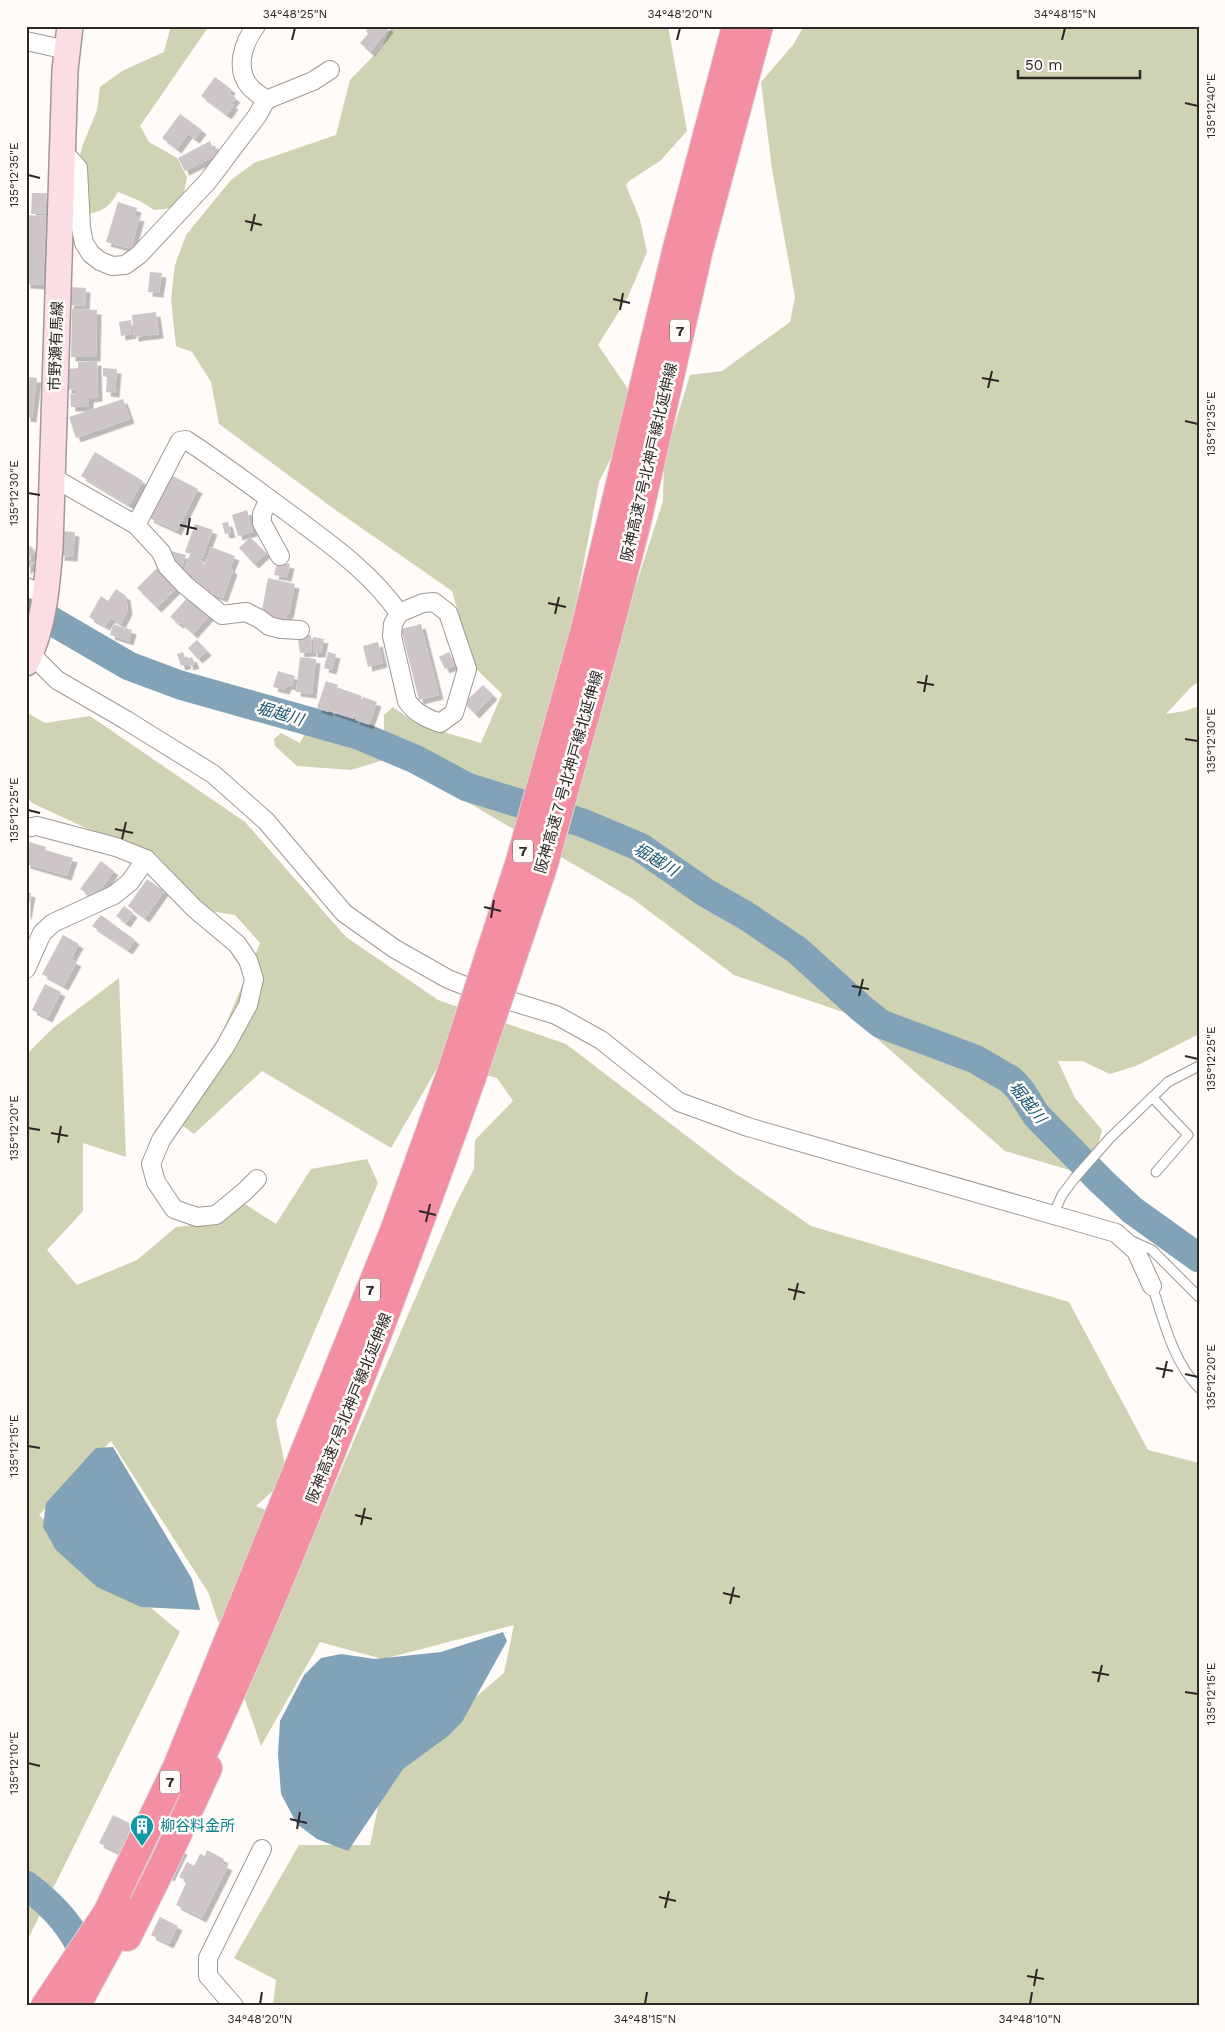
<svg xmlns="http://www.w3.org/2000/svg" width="1225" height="2032" font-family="'Work Sans','Noto Sans JP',sans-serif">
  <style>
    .green { fill: #d0d2b4 }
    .water { fill: #82a3b7 }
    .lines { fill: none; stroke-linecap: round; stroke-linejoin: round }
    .river { stroke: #82a3b7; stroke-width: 29 }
    .building { fill: #cec5c9; filter: url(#shadow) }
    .service-casing { stroke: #a09893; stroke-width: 11 }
    .minor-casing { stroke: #a09893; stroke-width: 20 }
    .secondary-casing { stroke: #a09893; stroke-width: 28 }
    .motorway-casing { stroke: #d9d8d8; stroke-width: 30 }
    .service { stroke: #fff; stroke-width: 9 }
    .minor { stroke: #fff; stroke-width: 18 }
    .secondary { stroke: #fcdde3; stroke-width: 25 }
    .motorway { stroke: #f48ea3; stroke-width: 28 }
    .motorway-bridge-casing { stroke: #d9d8d8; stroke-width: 30; stroke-linecap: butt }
    .motorway-bridge { stroke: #f48ea3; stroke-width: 28 }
    .ticks { fill: none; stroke: #2b2826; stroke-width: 2 }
    .labels { text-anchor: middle; stroke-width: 5; stroke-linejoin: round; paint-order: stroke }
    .shield { fill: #fefbf8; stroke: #6a6765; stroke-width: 1 }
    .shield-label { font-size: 14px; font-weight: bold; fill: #2b2826 }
    .street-label { font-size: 15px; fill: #2b2826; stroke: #fefbf8 }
    .culture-label { font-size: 15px; fill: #0d838f; stroke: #fefbf8; text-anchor: start }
    .water-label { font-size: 16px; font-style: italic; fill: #185572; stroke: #fefbf8 }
    .neatline { fill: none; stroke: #2b2826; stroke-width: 2 }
    .ticks-label { font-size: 12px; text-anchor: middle; fill: #2b2826 }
  </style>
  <defs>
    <filter id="shadow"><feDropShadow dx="4.5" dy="4.5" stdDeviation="0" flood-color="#0004"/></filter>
  </defs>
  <rect width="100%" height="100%" fill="#fefbf8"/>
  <g class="green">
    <path d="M171,26H209L140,126L149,142L177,158L187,177L183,198L172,208L154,210L140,201L118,192C110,206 104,211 88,214L73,183L82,147L97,110L100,87L122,71L164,52Z"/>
    <polygon points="392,26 668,26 687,131 660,161 629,181 626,185 640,220 647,252 628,297 598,345 628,389 618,444 599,482 572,625 620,642 629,607 663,501 664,460 690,375 722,371 790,322 795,297 772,169 761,82 793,45 804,26 1199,26 1199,682 1191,687 1166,714 1185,711 1199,706 1199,1034 1136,1066 1110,1074 1082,1061 1058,1061 1075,1098 1102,1130 1090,1176 1005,1151 849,1014 734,975 633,899 438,785 387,759 351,770 297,766 275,746 274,739 281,733 300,743 308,727 384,738 384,715 393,707 417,724 481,743 502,694 473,666 452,591 337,511 219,424 211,382 192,352 176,346 171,299 175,265 186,235 231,180 254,163 336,135 350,80 382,47"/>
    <polygon points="26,712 45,723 90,716 245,822 346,937 438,1000 566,1044 739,1176 811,1226 1069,1302 1148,1450 1199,1463 1199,2006 273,2006 276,1980 234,1958 299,1845 370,1845 385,1775 504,1673 514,1625 383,1659 320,1642 261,1746 208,1592 111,1441 39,1515 180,1632 26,1943 26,1055 53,1028 119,978 126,1157 83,1143 83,1211 47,1250 77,1285 137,1260 176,1227 222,1222 243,1203 276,1224 311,1169 367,1159 378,1183 276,1421 286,1470 275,1489 256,1506 273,1513 321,1517 455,1206 474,1169 475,1140 513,1101 497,1078 440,1063 391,1148 262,1071 194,1134 183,1126 260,943 235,915 204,910 156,854 86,828 32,803 26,796"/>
  </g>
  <g class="water">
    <polygon points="113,1447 192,1579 200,1610 141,1607 97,1587 56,1550 43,1527 46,1503 96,1448"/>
    <polygon points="503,1632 507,1641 462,1722 448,1736 403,1769 348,1851 317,1839 297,1824 281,1794 278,1754 280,1721 304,1675 321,1658 341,1654 375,1659 441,1652"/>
  </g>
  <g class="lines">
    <g class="river">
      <polyline points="26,606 129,666 180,685 358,735 415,759 467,787 583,823 640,847 706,893 745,915 797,950 861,1008 881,1024 975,1059 1011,1080 1021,1091 1036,1115 1101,1181 1132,1210 1199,1258"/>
      <path d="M26,1885C50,1903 76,1928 84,1958C85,1962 83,1969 83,1974"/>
    </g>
  </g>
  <g class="building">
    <polygon points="370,26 387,26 389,28 370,52 360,43 368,34 366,31"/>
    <polygon points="215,77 231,89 229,93 236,98 231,104 234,105 227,115 201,96"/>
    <polygon points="180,114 202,130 195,139 188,134 177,149 162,138"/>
    <polygon points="210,141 214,150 218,148 221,153 185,171 178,158"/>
    <polygon points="32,193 47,193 45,214 31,214"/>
    <polygon points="118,202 137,208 135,216 140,217 131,249 106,242"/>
    <polygon points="26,215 46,216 43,285 26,284"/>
    <polygon points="150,272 162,273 159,293 148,292"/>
    <polygon points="71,287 86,288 85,306 69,305"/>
    <polygon points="72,309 97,310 96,357 71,357"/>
    <polygon points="156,312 159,334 134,337 132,315"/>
    <polygon points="131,320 132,334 121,336 119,322"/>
    <polygon points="97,361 98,397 89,398 89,407 71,407 70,394 75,395 75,389 67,390 67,369 78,368 78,362"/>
    <polygon points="103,368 117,369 115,393 106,392 107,377 103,376"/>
    <polygon points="26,377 37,378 32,418 26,417"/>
    <polygon points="123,399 130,419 76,438 69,417"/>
    <polygon points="95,452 143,481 129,505 81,476"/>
    <polygon points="171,475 198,489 177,531 149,518"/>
    <polygon points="247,510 253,532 238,536 232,515"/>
    <polygon points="228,522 231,533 225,534 222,523"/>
    <polygon points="195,524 213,530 202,559 185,552"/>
    <polygon points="63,531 75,532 73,557 60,556"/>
    <polygon points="250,537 266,553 254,564 239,548"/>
    <polygon points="26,541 35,553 29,558 33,564 26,570"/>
    <polygon points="211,547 235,556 230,568 233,570 223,598 196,588"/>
    <polygon points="171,551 186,555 182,567 167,562"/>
    <polygon points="189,556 204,562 197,582 182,576"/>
    <polygon points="277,562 290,564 287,577 274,575"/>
    <polygon points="161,564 176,580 171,585 176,589 157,608 137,588"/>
    <polygon points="268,578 295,584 289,614 287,614 286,623 269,620 270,612 262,610"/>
    <polygon points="116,589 126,596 128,610 121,624 111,618 105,626 89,617 101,596 108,601"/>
    <polygon points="190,595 211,614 193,634 181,623 179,624 170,617"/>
    <polygon points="113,624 132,630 129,641 110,635"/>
    <polygon points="421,624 439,695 419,700 401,629"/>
    <polygon points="297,633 311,635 312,652 300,653"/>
    <polygon points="313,637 324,639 321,653 313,653"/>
    <polygon points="197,640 207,651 198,659 188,648"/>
    <polygon points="378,642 383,663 368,667 363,646"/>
    <polygon points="183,652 187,664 181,666 177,654"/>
    <polygon points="328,652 336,654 332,670 324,668"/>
    <polygon points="449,652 455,665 445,669 439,657"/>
    <polygon points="192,657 195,664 189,666 187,659"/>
    <polygon points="300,657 316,659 312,694 296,692"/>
    <polygon points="278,671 295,676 292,686 287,685 285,690 273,687"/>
    <polygon points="326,681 338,685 328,712 317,708"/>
    <polygon points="483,685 493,695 475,714 464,703"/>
    <polygon points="339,688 362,696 353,719 330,711"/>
    <polygon points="363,697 377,702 369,725 355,720"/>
    <polygon points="26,841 46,847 45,850 73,858 67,876 26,864"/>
    <polygon points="101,861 114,871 94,898 80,889"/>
    <polygon points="147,879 164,891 145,918 128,906"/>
    <polygon points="26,892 31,893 27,915 26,914"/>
    <polygon points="124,906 133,913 126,923 116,916"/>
    <polygon points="101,915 135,940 128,950 92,926"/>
    <polygon points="63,935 79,944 71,959 77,962 64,986 42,974"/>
    <polygon points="45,984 61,992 48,1018 32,1010"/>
    <polygon points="113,1815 183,1850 170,1877 99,1843"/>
    <polygon points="207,1850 224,1859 222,1863 228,1866 202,1918 176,1905 187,1881 179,1877 187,1862 194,1866 200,1854 205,1856"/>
    <polygon points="160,1917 178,1926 169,1944 151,1935"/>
  </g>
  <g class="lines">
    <g class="service-casing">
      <g id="service">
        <polyline points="1152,1097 1188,1135 1156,1172"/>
        <polyline points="1053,1215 1062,1195 1074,1179 1110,1138 1168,1082 1199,1066"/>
        <polyline points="1132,1241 1152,1250 1199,1297"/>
        <path d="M1152,1286C1164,1321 1173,1362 1199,1388"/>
      </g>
    </g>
    <g class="minor-casing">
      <g id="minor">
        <polyline points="26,41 67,50"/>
        <polyline points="266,100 313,81 330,70"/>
        <path d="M62,160L70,159L78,168L81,228L84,243L91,254L100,261L112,266L125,265L139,255L208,181L257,116L266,100C261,96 255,92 251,88C234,70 243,43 256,26"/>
        <path d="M52,477L136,525L180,441L186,440C220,462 253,487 286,511C327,542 369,570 399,613L393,624L392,636L407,701C415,713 426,718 440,723L454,713L467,669L448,613L434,602L423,603L399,613"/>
        <polyline points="269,499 262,514 262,523 280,556"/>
        <polyline points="136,525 161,552 167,566 185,585 222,615 246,612 260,619 269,626 281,629 300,630"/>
        <polyline points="26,587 45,595"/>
        <polyline points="31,654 57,680 126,720 213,774 266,821 344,913 395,949 448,979 478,991 556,1015 601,1040 679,1102 748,1127 1116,1233 1136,1251 1152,1286"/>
        <polyline points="26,828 37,826 116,847 146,859 195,909 237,944 248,960 254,979 248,1005 225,1047 161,1140 151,1164 156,1182 174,1209 197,1217 216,1215 244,1192 257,1179"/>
        <polyline points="26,969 42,933 53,923 114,895 130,882 146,859"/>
        <polyline points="234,2006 208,1976 208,1958 262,1849"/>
      </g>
    </g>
    <g class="secondary-casing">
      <path id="secondary" d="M26,663C44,627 47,586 50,547L65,70L70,26"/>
    </g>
    <g class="motorway-casing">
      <g id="motorway">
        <polyline points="585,629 677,248 736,26"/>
        <polyline points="607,637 636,526 699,249 759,26"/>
        <path d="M189,1783C236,1686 277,1588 317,1488C372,1352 423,1215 472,1077"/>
        <polyline points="127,1937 167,1857 208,1768"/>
        <polyline points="45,2006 107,1913 177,1767 394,1231 452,1070"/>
        <polyline points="76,2006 127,1912"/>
      </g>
    </g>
    <use href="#service" class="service"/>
    <use href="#minor" class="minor"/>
    <use href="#secondary" class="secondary"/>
    <use href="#motorway" class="motorway"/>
    <g class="motorway-bridge-casing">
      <g id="motorway-bridge">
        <polyline points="452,1070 520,861 585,629"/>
        <polyline points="472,1077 543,867 607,637"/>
      </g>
    </g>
    <use href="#motorway-bridge" class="motorway-bridge"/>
  </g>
  <path class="ticks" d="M292,40L295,28M677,40L680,28M1062,40L1065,28M1185,103L1198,106M28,175L40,178M245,221L262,225M251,231L255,214M613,299L630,303M620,310L623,293M982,378L999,381M988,388L992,371M1185,421L1198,424M28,493L40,495M180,525L197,529M187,535L190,518M548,603L566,607M555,614L559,597M917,682L934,685M924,692L927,675M1185,739L1198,741M28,810L40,813M115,829L133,833M122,839L126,822M484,907L501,911M491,918L494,900M852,986L869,989M859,996L863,979M1185,1056L1198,1059M28,1128L40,1130M51,1133L68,1136M58,1143L61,1126M419,1211L436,1215M426,1222L430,1204M788,1289L805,1293M794,1300L798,1283M1156,1368L1173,1371M1185,1374L1198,1377M1163,1378L1167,1361M28,1446L40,1448M355,1515L372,1519M361,1525L365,1508M723,1593L740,1597M730,1604L734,1587M1092,1672L1109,1675M1098,1682L1102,1665M1185,1692L1198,1694M28,1763L40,1766M290,1819L307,1823M297,1829L300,1812M659,1897L676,1901M665,1908L669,1891M1027,1976L1044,1979M1034,1986L1037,1969M260,2004L262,1992M645,2004L647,1992M1030,2004L1032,1992"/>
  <defs>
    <g id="building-pin" transform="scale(1.25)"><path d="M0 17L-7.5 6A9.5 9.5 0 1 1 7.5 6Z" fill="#0f9aa8" stroke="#fefbf8"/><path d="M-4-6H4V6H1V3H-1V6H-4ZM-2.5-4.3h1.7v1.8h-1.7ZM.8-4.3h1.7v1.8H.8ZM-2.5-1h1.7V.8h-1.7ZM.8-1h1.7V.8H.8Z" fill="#fff"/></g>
  </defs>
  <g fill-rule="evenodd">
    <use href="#building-pin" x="142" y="1826"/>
  </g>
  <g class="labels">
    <g class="shield">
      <rect x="670" y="319.5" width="20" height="23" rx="4"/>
      <rect x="513" y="839.5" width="20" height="23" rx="4"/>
      <rect x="360" y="1278.5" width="20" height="23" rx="4"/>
      <rect x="160" y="1770.5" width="20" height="23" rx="4"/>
    </g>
    <g class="shield-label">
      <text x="680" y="336">7</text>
      <text x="523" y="856">7</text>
      <text x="370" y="1295">7</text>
      <text x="170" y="1787">7</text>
    </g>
    <g class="street-label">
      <text transform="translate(56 346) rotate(-88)" y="5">市野瀬有馬線</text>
      <text transform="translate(649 462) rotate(-77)" y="5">阪神高速7号北神戸線北延伸線</text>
      <text transform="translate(569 772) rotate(-74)" y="5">阪神高速７号北神戸線北延伸線</text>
      <text transform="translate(349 1408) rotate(-68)" y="5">阪神高速7号北神戸線北延伸線</text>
    </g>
    <g class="culture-label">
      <text x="160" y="1831">柳谷料金所</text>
    </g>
    <g class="water-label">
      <text transform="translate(280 713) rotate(16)" y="6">堀越川</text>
      <text transform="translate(656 859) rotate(31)" y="6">堀越川</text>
      <text transform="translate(1028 1102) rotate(51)" y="6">堀越川</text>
    </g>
  </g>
  <rect width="1225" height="2032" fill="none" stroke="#fefbf8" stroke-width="55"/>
  <path d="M1018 70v8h122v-8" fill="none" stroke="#2b2826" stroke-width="2.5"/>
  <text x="1025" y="70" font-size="15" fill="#2b2826" stroke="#fefbf8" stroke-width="4" paint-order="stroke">50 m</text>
  <rect x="28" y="28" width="1170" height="1976" class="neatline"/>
  <g class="ticks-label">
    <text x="295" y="18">34°48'25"N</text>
    <text x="680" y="18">34°48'20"N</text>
    <text x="1065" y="18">34°48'15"N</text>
    <text transform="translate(1211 106) rotate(-90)" y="4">135°12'40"E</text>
    <text transform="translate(14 175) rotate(-90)" y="4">135°12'35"E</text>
    <text transform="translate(1211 424) rotate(-90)" y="4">135°12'35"E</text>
    <text transform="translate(14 493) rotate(-90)" y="4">135°12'30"E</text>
    <text transform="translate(1211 741) rotate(-90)" y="4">135°12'30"E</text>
    <text transform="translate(14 810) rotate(-90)" y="4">135°12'25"E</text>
    <text transform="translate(1211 1059) rotate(-90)" y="4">135°12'25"E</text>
    <text transform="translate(14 1128) rotate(-90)" y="4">135°12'20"E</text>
    <text transform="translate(1211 1377) rotate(-90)" y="4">135°12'20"E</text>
    <text transform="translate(14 1446) rotate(-90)" y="4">135°12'15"E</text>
    <text transform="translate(1211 1694) rotate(-90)" y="4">135°12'15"E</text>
    <text transform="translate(14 1763) rotate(-90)" y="4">135°12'10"E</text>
    <text x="260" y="2023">34°48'20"N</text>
    <text x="645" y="2023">34°48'15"N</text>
    <text x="1030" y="2023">34°48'10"N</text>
  </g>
</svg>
